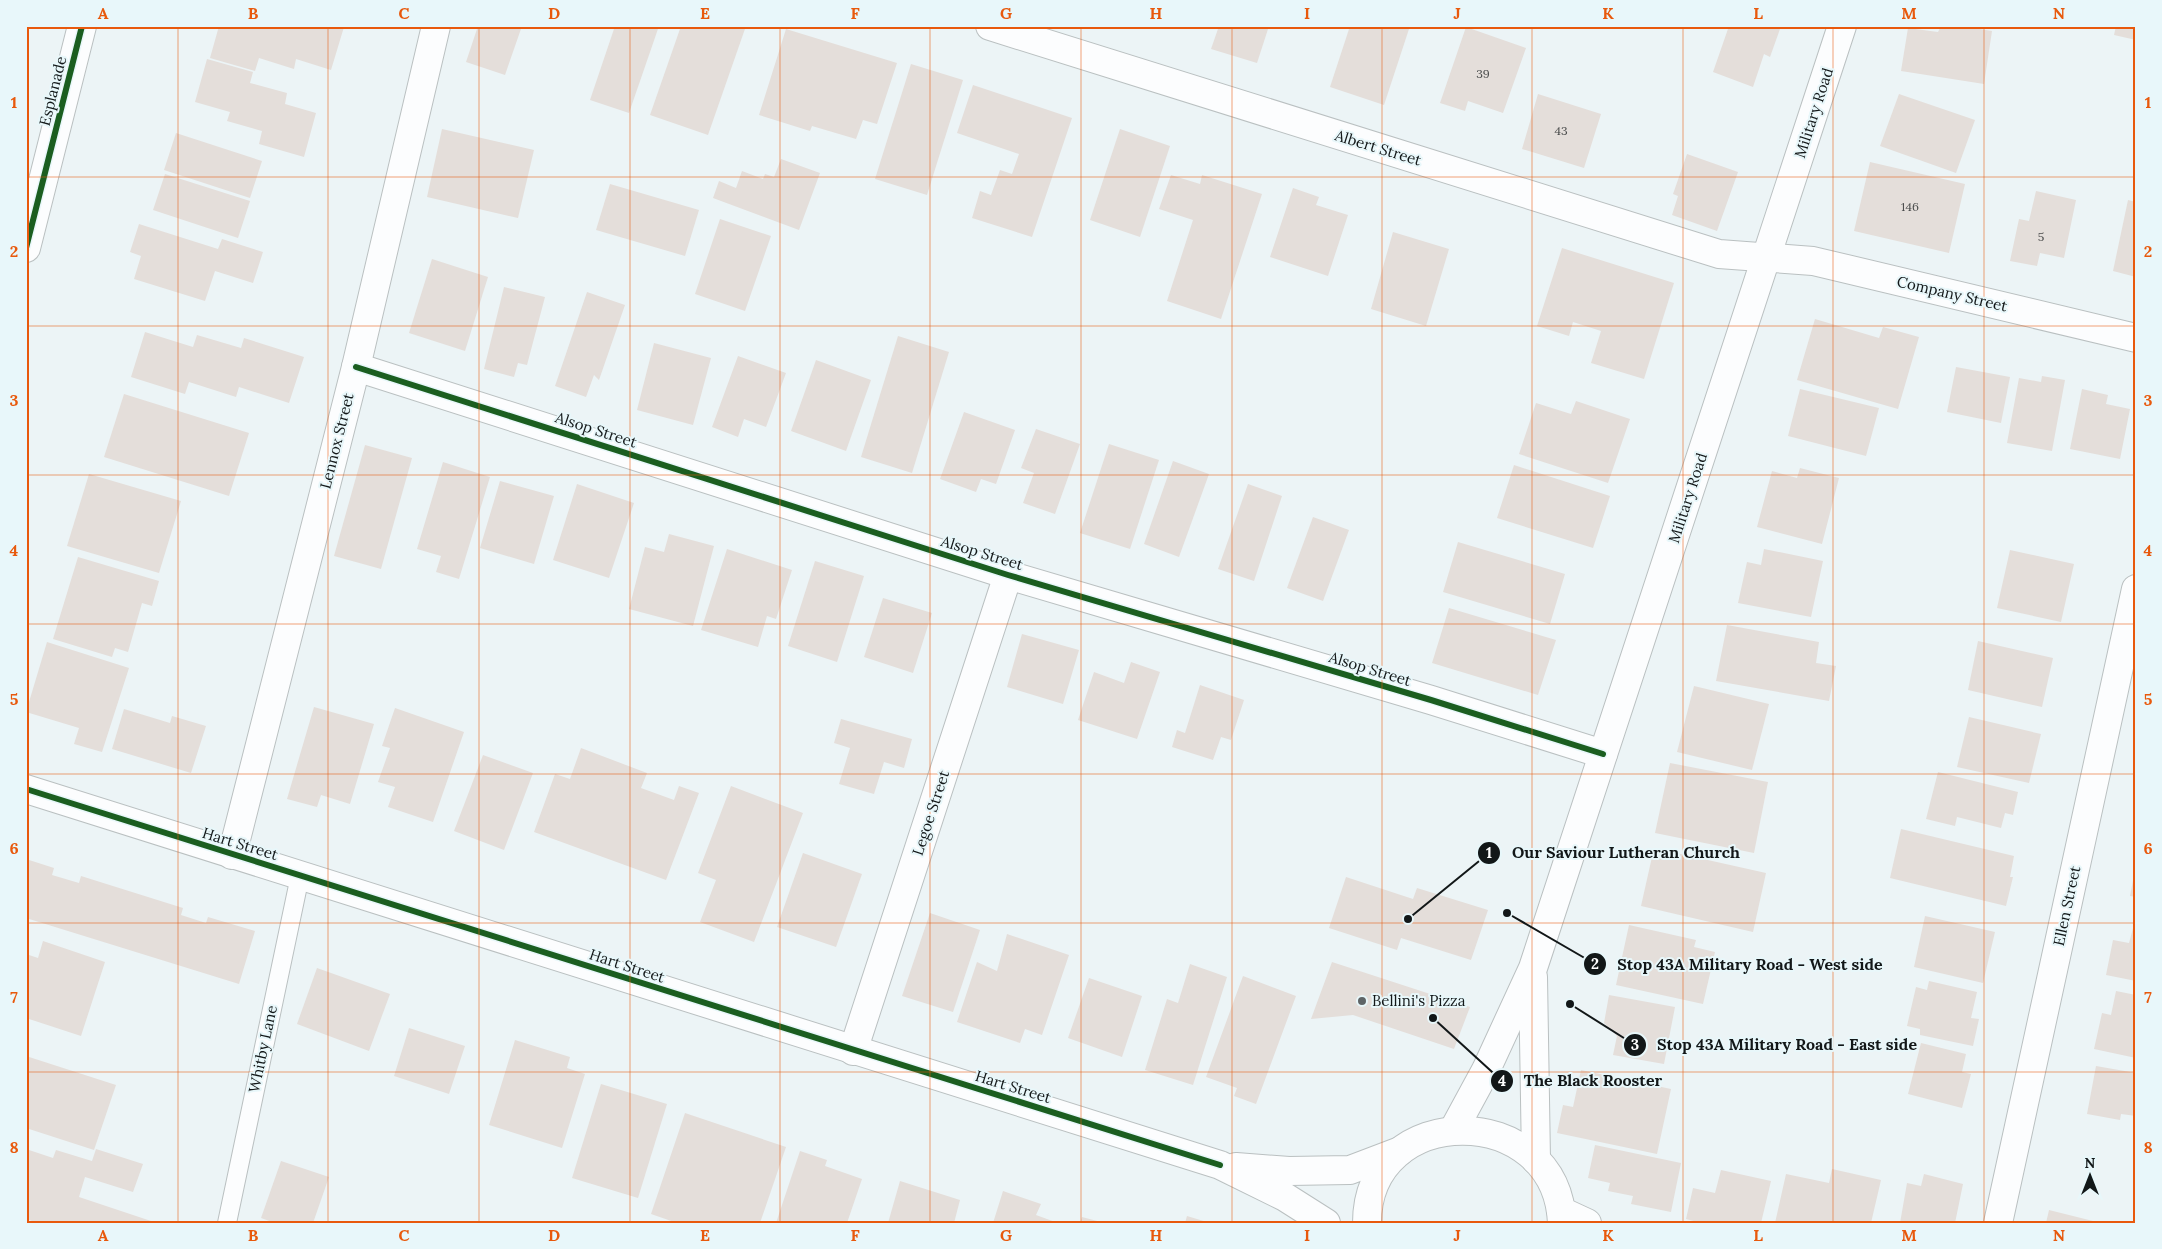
<svg xmlns="http://www.w3.org/2000/svg" width="2162" height="1249" font-family="Lora,serif">
  <style>
    .building { fill: #e4deda }
    .lines { fill: none; stroke-linecap: round; stroke-linejoin: round }
    .lane-casing { stroke: #bac0c1; stroke-width: 20 }
    .street-casing { stroke: #bac0c1; stroke-width: 30 }
    .secondary-casing { stroke: #bac0c1; stroke-width: 30 }
    .lane { stroke: #fcfdfe; stroke-width: 18 }
    .street { stroke: #fcfdfe; stroke-width: 28 }
    .secondary { stroke: #fcfdfe; stroke-width: 28 }
    .cycleway-casing { stroke: #e8f7fa; stroke-width: 9 }
    .cycleway { stroke: #1b5e20; stroke-width: 6 }
    .grid { fill: none; stroke: #e8590c; stroke-width: 1; stroke-opacity: 0.55 }
    .poi-dot { fill: #5e6466; stroke: #e8f7fa; stroke-width: 2 }
    .labels { text-anchor: middle; stroke-width: 4; stroke-linejoin: round; paint-order: stroke }
    .number-label { font-size: 12px; fill: #484a4a }
    .street-label { font-size: 15px; fill: #121718; stroke: #e8f7fa }
    .poi-label { font-size: 15px; fill: #121718; stroke: #e8f7fa; text-anchor: start }
    .leader { fill: none; stroke: #121718; stroke-width: 2 }
    .callout-dot { fill: #121718; stroke: #e8f7fa; stroke-width: 2 }
    .mark-label { font-size: 15px; text-anchor: middle; font-weight: bold; fill: #fff }
    .callout-label { font-size: 16px; text-anchor: middle; font-weight: bold; fill: #121718; stroke: #e8f7fa; stroke-width: 4; stroke-linejoin: round; paint-order: stroke }
    .neatline { fill: none; stroke: #e8590c; stroke-width: 2 }
    .grid-label { font-size: 16px; text-anchor: middle; font-weight: bold; fill: #e8590c }
  </style>
  <rect width="100%" height="100%" fill="#ecf4f6"/>
  <g class="building">
    <polygon points="219,26 341,26 344,27 331,70 296,59 294,69 259,58 255,71 210,58"/>
    <polygon points="478,26 522,26 505,75 466,62"/>
    <polygon points="615,26 659,26 629,113 590,100"/>
    <polygon points="681,26 746,26 708,135 650,115"/>
    <polygon points="1219,26 1269,26 1257,63 1211,49"/>
    <polygon points="1350,26 1399,26 1409,29 1384,105 1330,87"/>
    <polygon points="1729,26 1772,26 1780,29 1770,57 1764,54 1753,87 1713,72"/>
    <polygon points="1941,26 1961,26 1992,31 1984,84 1901,71 1908,28 1938,32"/>
    <polygon points="2116,26 2136,26 2136,40 2114,35"/>
    <polygon points="1466,27 1526,48 1503,113 1468,101 1465,111 1440,103"/>
    <polygon points="786,29 897,63 877,124 863,120 856,139 812,126 810,131 759,115"/>
    <polygon points="207,59 253,72 250,83 287,93 285,104 316,113 304,157 259,144 262,131 227,121 230,112 195,102"/>
    <polygon points="911,64 963,80 927,195 875,179"/>
    <polygon points="973,85 1072,118 1032,237 972,218 980,191 991,195 1000,170 1012,174 1019,154 957,133"/>
    <polygon points="1538,94 1601,114 1584,168 1522,149"/>
    <polygon points="1899,94 1975,120 1956,173 1880,146"/>
    <polygon points="442,129 534,150 518,218 427,197"/>
    <polygon points="1120,129 1170,146 1140,237 1090,220"/>
    <polygon points="176,133 262,161 250,198 164,170"/>
    <polygon points="1687,154 1738,172 1717,231 1672,215 1678,196 1673,194"/>
    <polygon points="781,159 820,173 799,230 713,198 719,181 736,188 742,171 763,179 765,174 774,177"/>
    <polygon points="1870,162 1965,184 1949,253 1854,231"/>
    <polygon points="165,174 250,201 238,238 153,210"/>
    <polygon points="1171,175 1200,184 1202,175 1262,194 1221,319 1167,301 1193,220 1159,209"/>
    <polygon points="610,184 699,210 685,256 596,230"/>
    <polygon points="1293,188 1319,197 1316,205 1348,215 1328,276 1270,257"/>
    <polygon points="2036,191 2076,200 2064,258 2040,253 2037,266 2010,261 2019,219 2029,221"/>
    <polygon points="2128,200 2136,202 2136,277 2113,271"/>
    <polygon points="720,219 771,236 745,311 695,294"/>
    <polygon points="139,224 218,249 222,239 263,252 253,283 215,271 205,301 134,279 141,256 130,252"/>
    <polygon points="1393,232 1449,249 1426,326 1371,309"/>
    <polygon points="1562,248 1674,283 1644,379 1591,363 1601,331 1573,322 1569,336 1537,326"/>
    <polygon points="432,259 488,277 465,351 409,333"/>
    <polygon points="504,287 545,297 527,365 518,363 514,377 484,369"/>
    <polygon points="587,292 625,305 599,380 594,375 586,397 555,386"/>
    <polygon points="1815,319 1879,338 1883,327 1919,337 1898,409 1797,380"/>
    <polygon points="145,332 193,347 197,335 241,348 244,338 304,357 289,403 239,387 236,397 189,382 185,394 131,377"/>
    <polygon points="898,336 949,352 912,473 861,457"/>
    <polygon points="654,343 711,358 693,425 637,410"/>
    <polygon points="738,356 786,373 766,427 744,419 738,437 712,427"/>
    <polygon points="816,360 871,380 846,451 791,431"/>
    <polygon points="1956,367 2010,377 2001,423 1947,412"/>
    <polygon points="2042,376 2065,380 2052,451 2007,443 2019,378 2041,382"/>
    <polygon points="1800,389 1879,408 1866,456 1788,436"/>
    <polygon points="2082,389 2108,395 2106,404 2130,409 2120,459 2070,449"/>
    <polygon points="124,394 249,433 229,496 104,457"/>
    <polygon points="1576,401 1630,419 1608,483 1519,454 1536,403 1571,414"/>
    <polygon points="964,412 1015,430 996,484 981,479 976,492 940,479"/>
    <polygon points="1036,429 1080,444 1055,514 1023,503 1034,473 1021,468"/>
    <polygon points="1109,444 1159,460 1130,549 1080,533"/>
    <polygon points="365,445 412,458 381,569 334,556"/>
    <polygon points="1173,461 1209,474 1179,557 1144,544"/>
    <polygon points="443,462 490,477 459,579 436,572 441,556 417,549"/>
    <polygon points="1514,465 1610,496 1593,548 1497,518"/>
    <polygon points="1800,468 1839,478 1822,544 1757,527 1772,471 1797,478"/>
    <polygon points="89,474 181,501 159,573 67,546"/>
    <polygon points="500,481 554,496 534,564 480,548"/>
    <polygon points="577,484 634,503 609,578 553,560"/>
    <polygon points="1248,484 1282,496 1254,581 1218,569"/>
    <polygon points="1313,517 1349,530 1323,601 1287,588"/>
    <polygon points="669,534 714,546 693,626 629,609 645,547 664,552"/>
    <polygon points="1458,542 1565,574 1550,624 1443,592"/>
    <polygon points="727,549 792,570 776,619 767,616 758,647 701,630"/>
    <polygon points="1764,549 1823,561 1811,617 1738,603 1747,562 1761,565"/>
    <polygon points="2010,550 2074,564 2061,622 1997,608"/>
    <polygon points="78,557 159,581 152,606 142,603 128,652 115,648 112,657 53,639"/>
    <polygon points="815,561 864,576 837,662 788,646"/>
    <polygon points="883,598 932,613 913,673 864,657"/>
    <polygon points="1449,608 1556,640 1538,695 1432,663"/>
    <polygon points="1727,625 1819,642 1816,663 1836,666 1829,701 1716,681"/>
    <polygon points="1022,634 1079,650 1063,704 1007,687"/>
    <polygon points="1978,641 2053,658 2042,707 1968,690"/>
    <polygon points="47,642 129,668 102,752 74,744 79,728 26,712"/>
    <polygon points="1131,662 1160,672 1137,739 1078,720 1094,672 1124,683"/>
    <polygon points="1200,685 1244,700 1231,740 1221,737 1213,760 1172,747 1177,730 1185,733"/>
    <polygon points="1694,686 1769,704 1752,770 1677,752"/>
    <polygon points="314,707 374,724 350,804 321,795 317,807 287,799"/>
    <polygon points="395,708 464,732 433,822 388,807 395,787 378,782 390,748 382,746"/>
    <polygon points="124,709 170,723 172,716 206,726 191,773 112,749"/>
    <polygon points="1969,717 2041,734 2029,783 1957,767"/>
    <polygon points="841,719 912,739 904,768 884,762 874,794 839,784 850,748 834,743"/>
    <polygon points="581,748 647,773 641,788 674,800 679,786 699,793 666,880 534,832 555,774 570,779"/>
    <polygon points="483,755 533,773 504,850 454,831"/>
    <polygon points="1670,763 1768,782 1754,853 1655,833"/>
    <polygon points="1938,772 2018,792 2013,815 2005,813 2001,828 1957,817 1955,826 1926,819"/>
    <polygon points="731,786 803,813 754,942 700,922 716,880 698,873"/>
    <polygon points="1901,829 2014,856 2010,877 2013,877 2006,906 1890,878"/>
    <polygon points="1654,848 1766,873 1753,932 1641,906"/>
    <polygon points="803,853 862,874 836,947 777,927"/>
    <polygon points="26,859 54,868 52,875 79,883 81,876 183,908 181,915 206,923 208,917 255,931 239,984 26,918"/>
    <polygon points="2135,870 2136,870 2136,897 2130,896"/>
    <polygon points="1346,877 1413,899 1417,888 1488,910 1471,960 1401,938 1397,950 1329,928"/>
    <polygon points="930,913 980,930 953,1012 902,996"/>
    <polygon points="1925,916 1995,932 1983,983 1914,967"/>
    <polygon points="2136,917 2136,981 2106,975 2113,940 2129,943"/>
    <polygon points="1629,925 1696,940 1694,947 1715,952 1703,1004 1616,985"/>
    <polygon points="1007,934 1069,955 1042,1035 1025,1029 1020,1043 957,1022 977,962 997,971"/>
    <polygon points="43,941 105,962 81,1036 26,1018 26,954 38,958"/>
    <polygon points="1332,962 1470,1007 1454,1049 1353,1015 1311,1019"/>
    <polygon points="1190,964 1227,977 1193,1085 1145,1070 1167,999 1178,1003"/>
    <polygon points="317,968 390,994 369,1051 297,1024"/>
    <polygon points="1243,976 1296,996 1256,1104 1234,1096 1237,1088 1206,1077"/>
    <polygon points="1089,978 1142,996 1122,1057 1068,1038"/>
    <polygon points="1929,981 1977,992 1971,1018 1979,1019 1973,1046 1920,1035 1920,1029 1907,1026 1916,987 1927,990"/>
    <polygon points="2116,991 2136,995 2136,1058 2094,1049 2102,1013 2111,1015"/>
    <polygon points="1609,995 1675,1007 1664,1064 1613,1055 1617,1036 1604,1023"/>
    <polygon points="409,1028 465,1046 449,1094 394,1076"/>
    <polygon points="515,1040 570,1057 567,1068 585,1074 562,1148 489,1125"/>
    <polygon points="1921,1043 1966,1054 1962,1072 1971,1074 1962,1108 1908,1094"/>
    <polygon points="26,1056 116,1085 94,1150 26,1128"/>
    <polygon points="2096,1066 2136,1073 2136,1116 2121,1114 2120,1120 2087,1114"/>
    <polygon points="1581,1070 1671,1089 1657,1154 1557,1133 1563,1105 1573,1107"/>
    <polygon points="601,1084 667,1104 638,1198 572,1178"/>
    <polygon points="685,1113 786,1147 760,1223 677,1223 651,1214"/>
    <polygon points="1595,1145 1681,1163 1671,1212 1631,1204 1633,1196 1608,1191 1610,1183 1588,1178"/>
    <polygon points="26,1149 53,1158 56,1150 92,1161 96,1149 143,1164 133,1192 85,1177 79,1197 157,1223 38,1223 26,1219"/>
    <polygon points="800,1151 827,1160 825,1166 862,1179 847,1223 776,1223"/>
    <polygon points="281,1161 329,1177 313,1223 275,1223 261,1218"/>
    <polygon points="1832,1169 1881,1180 1871,1223 1775,1223 1786,1174 1829,1183"/>
    <polygon points="1721,1170 1771,1181 1761,1223 1701,1223 1686,1219 1693,1188 1715,1193"/>
    <polygon points="1924,1174 1963,1184 1955,1223 1900,1223 1907,1183 1921,1186"/>
    <polygon points="900,1181 960,1200 954,1223 888,1223"/>
    <polygon points="1003,1191 1041,1204 1036,1215 1058,1223 993,1223"/>
    <polygon points="2049,1210 2097,1222 2097,1223 2046,1223"/>
    <polygon points="1187,1216 1207,1222 1207,1223 1185,1223"/>
    <polygon points="1082,1217 1101,1222 1101,1223 1080,1223"/>
  </g>
  <g class="lines">
    <g class="lane-casing">
      <polyline id="lane" points="227,1223 300,876"/>
    </g>
    <g class="street-casing">
      <g id="street">
        <polyline points="990,26 1719,254 1813,261 2136,338"/>
        <polyline points="356,367 1008,575 1431,700 1603,754"/>
        <polyline points="232,855 356,367 436,26"/>
        <polyline points="853,1051 1008,575"/>
        <polyline points="1998,1223 2136,589"/>
      </g>
    </g>
    <g class="secondary-casing">
      <g id="secondary">
        <polyline points="26,248 82,26"/>
        <polyline points="26,789 1220,1165 1285,1197 1326,1223"/>
        <polyline points="1533,977 1536,1160"/>
        <polyline points="1454,1129 1486,1070 1533,968 1842,26"/>
        <polyline points="1236,1167 1289,1171 1350,1170 1400,1151"/>
        <polyline points="1561,1211 1587,1223"/>
        <path d="M1367,1223C1367,1100 1557,1100 1562,1223"/>
      </g>
    </g>
    <use href="#lane" class="lane"/>
    <use href="#street" class="street"/>
    <use href="#secondary" class="secondary"/>
    <g class="cycleway-casing">
      <g id="cycleway">
        <polyline points="26,248 82,26"/>
        <polyline points="356,367 1008,575 1431,700 1603,754"/>
        <polyline points="26,789 1220,1165"/>
      </g>
    </g>
    <use href="#cycleway" class="cycleway"/>
  </g>
  <path class="grid" d="M178,26V1223M328,26V1223M479,26V1223M630,26V1223M780,26V1223M930,26V1223M1081,26V1223M1232,26V1223M1382,26V1223M1532,26V1223M1683,26V1223M1833,26V1223M1984,26V1223M26,177H2136M26,326H2136M26,475H2136M26,624H2136M26,774H2136M26,923H2136M26,1072H2136"/>
  <circle class="poi-dot" cx="1362" cy="1001" r="5"/>
  <g class="labels">
    <g class="number-label">
      <text x="1483" y="78">39</text>
      <text x="1561" y="135">43</text>
      <text x="1910" y="211">146</text>
      <text x="2041" y="241">5</text>
    </g>
    <g class="street-label">
      <text transform="translate(53 91) rotate(-76)" y="5">Esplanade</text>
      <text transform="translate(1814 113) rotate(-72)" y="5">Military Road</text>
      <text transform="translate(1378 148) rotate(17)" y="5">Albert Street</text>
      <text transform="translate(1952 294) rotate(13)" y="5">Company Street</text>
      <text transform="translate(596 430) rotate(18)" y="5">Alsop Street</text>
      <text transform="translate(337 441) rotate(-76)" y="5">Lennox Street</text>
      <text transform="translate(1688 498) rotate(-72)" y="5">Military Road</text>
      <text transform="translate(982 553) rotate(17)" y="5">Alsop Street</text>
      <text transform="translate(1370 669) rotate(17)" y="5">Alsop Street</text>
      <text transform="translate(931 813) rotate(-72)" y="5">Legoe Street</text>
      <text transform="translate(240 844) rotate(17)" y="5">Hart Street</text>
      <text transform="translate(2067 906) rotate(-78)" y="5">Ellen Street</text>
      <text transform="translate(627 966) rotate(18)" y="5">Hart Street</text>
      <text transform="translate(263 1049) rotate(-78)" y="5">Whitby Lane</text>
      <text transform="translate(1013 1087) rotate(17)" y="5">Hart Street</text>
    </g>
    <g class="poi-label">
      <text x="1372" y="1006">Bellini's Pizza</text>
    </g>
  </g>
  <path class="leader" d="M1408 919L1489 853M1507 913L1595 964M1570 1004L1635 1045M1433 1018L1502 1081"/>
  <g class="callout-dot">
    <circle cx="1408" cy="919" r="5"/>
    <circle cx="1507" cy="913" r="5"/>
    <circle cx="1570" cy="1004" r="5"/>
    <circle cx="1433" cy="1018" r="5"/>
    <circle cx="1489" cy="853" r="12"/>
    <circle cx="1595" cy="964" r="12"/>
    <circle cx="1635" cy="1045" r="12"/>
    <circle cx="1502" cy="1081" r="12"/>
  </g>
  <g class="mark-label">
    <text x="1489" y="858">1</text>
    <text x="1595" y="969">2</text>
    <text x="1635" y="1050">3</text>
    <text x="1502" y="1086">4</text>
  </g>
  <g class="callout-label">
    <text x="1626" y="858">Our Saviour Lutheran Church</text>
    <text x="1750" y="970">Stop 43A Military Road - West side</text>
    <text x="1787" y="1050">Stop 43A Military Road - East side</text>
    <text x="1593" y="1086">The Black Rooster</text>
  </g>
  <rect width="2162" height="1249" fill="none" stroke="#e8f7fa" stroke-width="55"/>
  <g transform="translate(2090 1176)" stroke="#e8f7fa" stroke-width="4" paint-order="stroke">
  <path d="M0-4L9 19L0 12L-9 19Z" fill="#121718"/>
  <text y="-8" font-size="14" font-weight="bold" text-anchor="middle" fill="#121718">N</text>
  </g>
  <rect x="28" y="28" width="2106" height="1194" class="neatline"/>
  <g class="grid-label">
    <text x="103" y="19">A</text>
    <text x="253" y="19">B</text>
    <text x="404" y="19">C</text>
    <text x="554" y="19">D</text>
    <text x="705" y="19">E</text>
    <text x="855" y="19">F</text>
    <text x="1006" y="19">G</text>
    <text x="1156" y="19">H</text>
    <text x="1307" y="19">I</text>
    <text x="1457" y="19">J</text>
    <text x="1608" y="19">K</text>
    <text x="1758" y="19">L</text>
    <text x="1909" y="19">M</text>
    <text x="2059" y="19">N</text>
    <text x="14" y="108">1</text>
    <text x="2148" y="108">1</text>
    <text x="14" y="257">2</text>
    <text x="2148" y="257">2</text>
    <text x="14" y="406">3</text>
    <text x="2148" y="406">3</text>
    <text x="14" y="556">4</text>
    <text x="2148" y="556">4</text>
    <text x="14" y="705">5</text>
    <text x="2148" y="705">5</text>
    <text x="14" y="854">6</text>
    <text x="2148" y="854">6</text>
    <text x="14" y="1003">7</text>
    <text x="2148" y="1003">7</text>
    <text x="14" y="1153">8</text>
    <text x="2148" y="1153">8</text>
    <text x="103" y="1241">A</text>
    <text x="253" y="1241">B</text>
    <text x="404" y="1241">C</text>
    <text x="554" y="1241">D</text>
    <text x="705" y="1241">E</text>
    <text x="855" y="1241">F</text>
    <text x="1006" y="1241">G</text>
    <text x="1156" y="1241">H</text>
    <text x="1307" y="1241">I</text>
    <text x="1457" y="1241">J</text>
    <text x="1608" y="1241">K</text>
    <text x="1758" y="1241">L</text>
    <text x="1909" y="1241">M</text>
    <text x="2059" y="1241">N</text>
  </g>
</svg>
